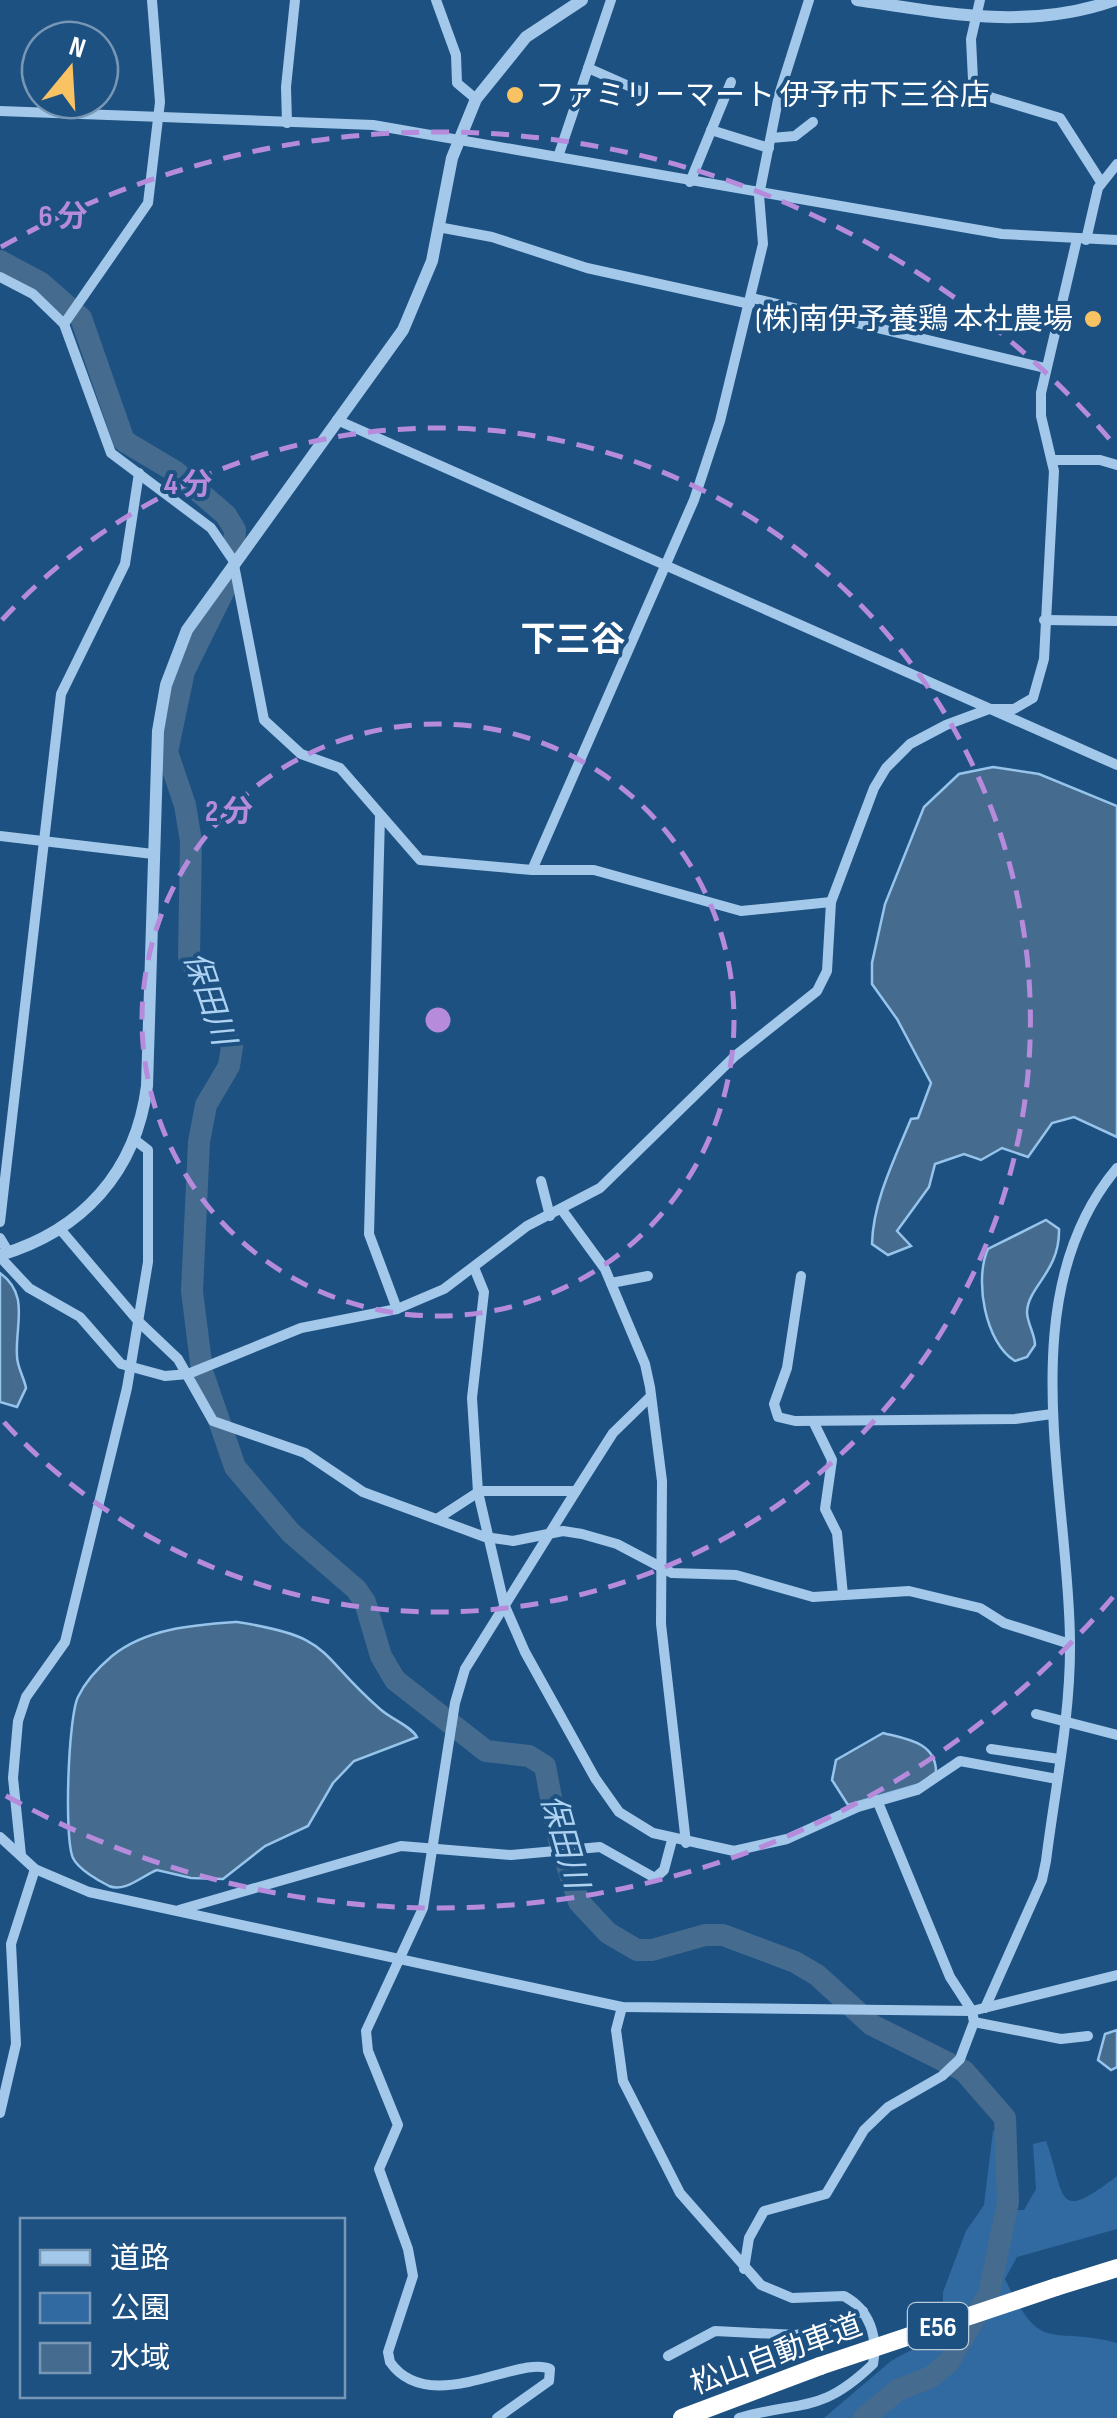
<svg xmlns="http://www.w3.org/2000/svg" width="1117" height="2418" font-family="'Sofia Sans Condensed','Noto Sans JP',sans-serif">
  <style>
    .green { fill: #316aa1 }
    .water { fill: #456b8f; stroke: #96c4eb; stroke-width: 2.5 }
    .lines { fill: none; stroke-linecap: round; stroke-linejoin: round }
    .river { stroke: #456b8f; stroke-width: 22 }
    .minor { stroke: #a3c8e9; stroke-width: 10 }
    .tertiary { stroke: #a3c8e9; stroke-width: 12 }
    .motorway { stroke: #fff; stroke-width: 18 }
    .motorway-bridge { stroke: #fff; stroke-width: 18 }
    .ring { fill: none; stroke: #b68bdc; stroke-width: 5; stroke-dasharray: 18 12 }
    .poi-dot { fill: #f9c262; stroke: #1d5182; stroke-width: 4 }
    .labels { text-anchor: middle; stroke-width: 8; stroke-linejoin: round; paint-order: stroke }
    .shield { fill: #1d5182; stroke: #bbcbda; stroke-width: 2.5 }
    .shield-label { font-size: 28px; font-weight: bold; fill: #fff }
    .poi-label { font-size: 30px; fill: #fff; stroke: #1d5182; text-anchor: start }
    .street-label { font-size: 30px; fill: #fff; stroke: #1d5182 }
    .water-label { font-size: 32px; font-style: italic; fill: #aed2f1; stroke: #1d5182 }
    .quarter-label { font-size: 35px; font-weight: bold; fill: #fff; stroke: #1d5182 }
    .centre { fill: #b68bdc; stroke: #1d5182; stroke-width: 5 }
    .ring-label { font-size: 30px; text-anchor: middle; font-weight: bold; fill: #b68bdc; stroke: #1d5182; stroke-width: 8; stroke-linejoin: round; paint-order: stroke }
  </style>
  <rect width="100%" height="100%" fill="#1d5182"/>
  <path class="green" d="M1005,2130L1015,2146L1010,2187L1014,2210H1024L1036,2189L1033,2144L1046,2141C1066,2196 1054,2225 1117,2176V2229L1017,2257L1005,2279C1042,2357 1048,2325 1117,2343V2418H824L891,2361L915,2348L943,2308V2292L966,2231L984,2205L993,2131Z"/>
  <g class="water">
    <path d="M993,767L1039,774L1117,806V1137L1074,1117L1052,1123L1028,1157L1002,1148L981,1160L964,1154L935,1164L929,1187L897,1231L911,1246L888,1255L872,1244C873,1201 895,1158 911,1119L918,1118L931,1083L897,1019L872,984V963L885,904L924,807L959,774Z"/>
    <path d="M1046,1220L1059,1229C1060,1272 1028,1286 1027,1312C1027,1323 1035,1334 1035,1345L1027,1357L1015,1361C985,1343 974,1279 988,1249Z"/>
    <path d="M0,1273C30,1295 15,1324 17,1356C17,1367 24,1377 26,1388L17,1407L0,1402Z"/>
    <path d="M237,1622C334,1637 315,1652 380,1709C391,1719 411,1726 417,1737L354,1761L333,1783L308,1826L265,1846L223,1879L191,1878L157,1870C143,1875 125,1893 109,1886C99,1881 78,1869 73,1858C64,1839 68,1718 78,1697C85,1682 99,1667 112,1656C147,1628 194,1625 237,1622Z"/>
    <path d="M883,1733C906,1739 936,1742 936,1772L920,1784L848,1805L832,1780L836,1760Z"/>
    <polygon points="1117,2030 1117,2067 1111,2070 1098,2060 1105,2034"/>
  </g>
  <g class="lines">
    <g class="river">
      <polyline points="0,261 41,283 81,318 124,441 176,472 226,515 235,530 234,547"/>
      <polyline points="201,1363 192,1291 199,1142 206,1105 229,1066 232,1047 189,956 191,841 185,805 167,752 184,671 229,580"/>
      <polyline points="203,1374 235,1467 291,1533 356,1589 365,1602 381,1656 395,1680 486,1751 529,1756 545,1766 559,1840 579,1902 608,1933 637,1950 652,1950 705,1935 723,1935 795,1962 817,1975 872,2025 964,2071 1005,2118 1008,2202 989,2294 948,2363 931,2377 898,2390 864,2418"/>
    </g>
    <g class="minor">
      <polyline points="436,0 456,55 457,83 476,99"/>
      <polyline points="980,0 971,39 973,80 990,97 1060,118 1101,182"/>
      <polyline points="588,68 640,91"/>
      <polyline points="0,111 373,125 1002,234 1117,240"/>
      <polyline points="287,123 286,87 295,0"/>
      <polyline points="711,130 769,148"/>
      <polyline points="771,138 795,136 813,122"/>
      <polyline points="558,157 611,0"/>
      <polyline points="690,182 731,82"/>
      <polyline points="438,227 492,237 587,268 750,304"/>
      <polyline points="1086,240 1098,188 1117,164"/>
      <polyline points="0,277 33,294 64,324 111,453 211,528 233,560 264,720 301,754 340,768 420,860 532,870 594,870 741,911 831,902"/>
      <polyline points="752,298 1045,368"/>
      <polyline points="64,324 148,203 160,102 152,0"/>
      <polyline points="337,420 1117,765"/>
      <polyline points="1053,460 1100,460 1117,465"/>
      <polyline points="1044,620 1117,621"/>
      <polyline points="380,816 369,1234 397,1309"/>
      <polyline points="0,836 153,854"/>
      <polyline points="532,870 694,500 720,421 763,244 759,195 779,95 809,0"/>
      <polyline points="541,1181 550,1216"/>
      <polyline points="562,1210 605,1269 645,1364 650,1387 662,1481 661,1624 686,1843"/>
      <polyline points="0,1222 61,694 125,564 139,473"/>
      <polyline points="60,1229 139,1322 178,1359 213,1421 305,1453 363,1492 485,1537 513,1541 563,1531 582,1534 617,1544 672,1573 736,1575 813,1597 909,1591 980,1608 1004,1623 1070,1644"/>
      <polyline points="0,1238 9,1253"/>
      <polyline points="0,1257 29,1288 80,1317 121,1364 165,1376 188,1374 301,1328 397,1309 444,1289 527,1226 600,1188 735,1056 817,991 827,971 831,902 874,788 886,768 910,744 946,725 989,709 1014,709 1033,698 1044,659 1054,471 1041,416 1041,393 1077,239"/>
      <polyline points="475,1270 484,1292 472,1398 478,1492 504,1604 525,1652 595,1778 619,1812 653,1833 734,1851 787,1839 858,1807 917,1790 960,1761 1057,1779"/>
      <polyline points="801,1276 787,1368 774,1404 778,1417 795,1421 1015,1419 1052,1414"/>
      <polyline points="611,1283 648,1276"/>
      <polyline points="813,1421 832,1460 825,1509 837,1533 843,1595"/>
      <polyline points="437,1519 480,1491 576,1491 613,1433 651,1396"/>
      <polyline points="1036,1714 1117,1735"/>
      <polyline points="991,1749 1059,1759"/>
      <polyline points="0,1837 35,1869 89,1892 622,2007 972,2011 1117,1975"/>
      <polyline points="21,1855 13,1778 18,1721 26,1697 65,1642 127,1388 148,1262 148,1150 135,1140"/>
      <polyline points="179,1910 401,1846 511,1855 600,1847 655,1878 664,1870 672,1840"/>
      <path d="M622,2007L616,2030L623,2081L680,2193L761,2285L792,2298L844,2296C870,2310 878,2337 873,2364C820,2415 801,2400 739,2418"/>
      <path d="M985,2008L1042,1880L1046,1861C1055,1789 1071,1714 1070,1641C1069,1492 1009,1296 1117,1168"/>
      <polyline points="974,2022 1061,2039 1088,2036"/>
      <polyline points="0,2113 16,2044 11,1944 35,1869"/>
      <polyline points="744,2269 749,2238 764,2211 826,2194 864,2130 888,2107 942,2076 960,2059 974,2022 972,2011 950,1977 877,1800"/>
      <polyline points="668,2356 715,2331 797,2335 863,2311"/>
      <path d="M497,2418L549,2381L550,2369C520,2354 429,2418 390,2362L388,2352L413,2276L408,2249L379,2169L398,2125L368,2051L366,2031L423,1908L455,1703L465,1669L576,1491"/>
    </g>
    <g class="tertiary">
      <path d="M857,0C945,13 1028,31 1115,0"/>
      <path d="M0,1255C82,1231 136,1172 147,1086L158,731L166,685L187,630L403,330L432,261L452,158L476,99L526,37L582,0"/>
    </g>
    <g class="motorway">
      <polyline points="1056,2287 1117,2268"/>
      <polyline points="682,2418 820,2366"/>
    </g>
    <polyline class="motorway-bridge" points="820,2366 1056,2287"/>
  </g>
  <g class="ring">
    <circle cx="438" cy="1020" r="296"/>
    <path d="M2 620A592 592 0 1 1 2 1420"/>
    <path d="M1113 1597A888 888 0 0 1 1 1793M1 247A888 888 0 0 1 1113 443"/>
  </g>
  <g class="poi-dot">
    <circle cx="515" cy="95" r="10"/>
    <circle cx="1093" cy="319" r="10"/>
  </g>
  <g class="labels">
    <rect class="shield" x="908" y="2303" width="60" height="46" rx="8"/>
    <g class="shield-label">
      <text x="938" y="2336">E56</text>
    </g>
    <g class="poi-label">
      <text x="535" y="105">ファミリーマート 伊予市下三谷店</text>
      <text x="1073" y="329" text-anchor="end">(株)南伊予養鶏 本社農場</text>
    </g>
    <g class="street-label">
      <text transform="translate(776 2354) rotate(-20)" y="10">松山自動車道</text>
    </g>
    <g class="water-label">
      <text transform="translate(210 998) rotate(71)" y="11">保田川</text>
      <text transform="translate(565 1841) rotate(74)" y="11">保田川</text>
    </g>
    <g class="quarter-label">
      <text x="573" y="651">下三谷</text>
    </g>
  </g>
  <circle cx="438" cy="1020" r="15" class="centre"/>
  <g class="ring-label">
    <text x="63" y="226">6 分</text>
    <text x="188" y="494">4 分</text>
    <text x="229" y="821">2 分</text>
  </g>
  <rect x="20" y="2218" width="325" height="180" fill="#1d5182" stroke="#7797b4" stroke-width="2.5"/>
  <rect x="40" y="2250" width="50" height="15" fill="#a3c8e9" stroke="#7797b4" stroke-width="2.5"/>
  <text x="110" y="2268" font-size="30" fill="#ffffff">道路</text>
  <rect x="40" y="2293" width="50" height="30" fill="#316aa1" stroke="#7797b4" stroke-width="2.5"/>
  <text x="110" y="2318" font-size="30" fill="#ffffff">公園</text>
  <rect x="40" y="2343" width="50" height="30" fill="#456b8f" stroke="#7797b4" stroke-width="2.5"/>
  <text x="110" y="2368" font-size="30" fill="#ffffff">水域</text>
  <g transform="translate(70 70) rotate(18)"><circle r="48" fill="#1d5182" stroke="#7797b4" stroke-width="2.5"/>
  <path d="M0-8L18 38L0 25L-18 38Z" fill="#f9c262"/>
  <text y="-15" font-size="28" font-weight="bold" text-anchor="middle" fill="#ffffff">N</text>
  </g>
</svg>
